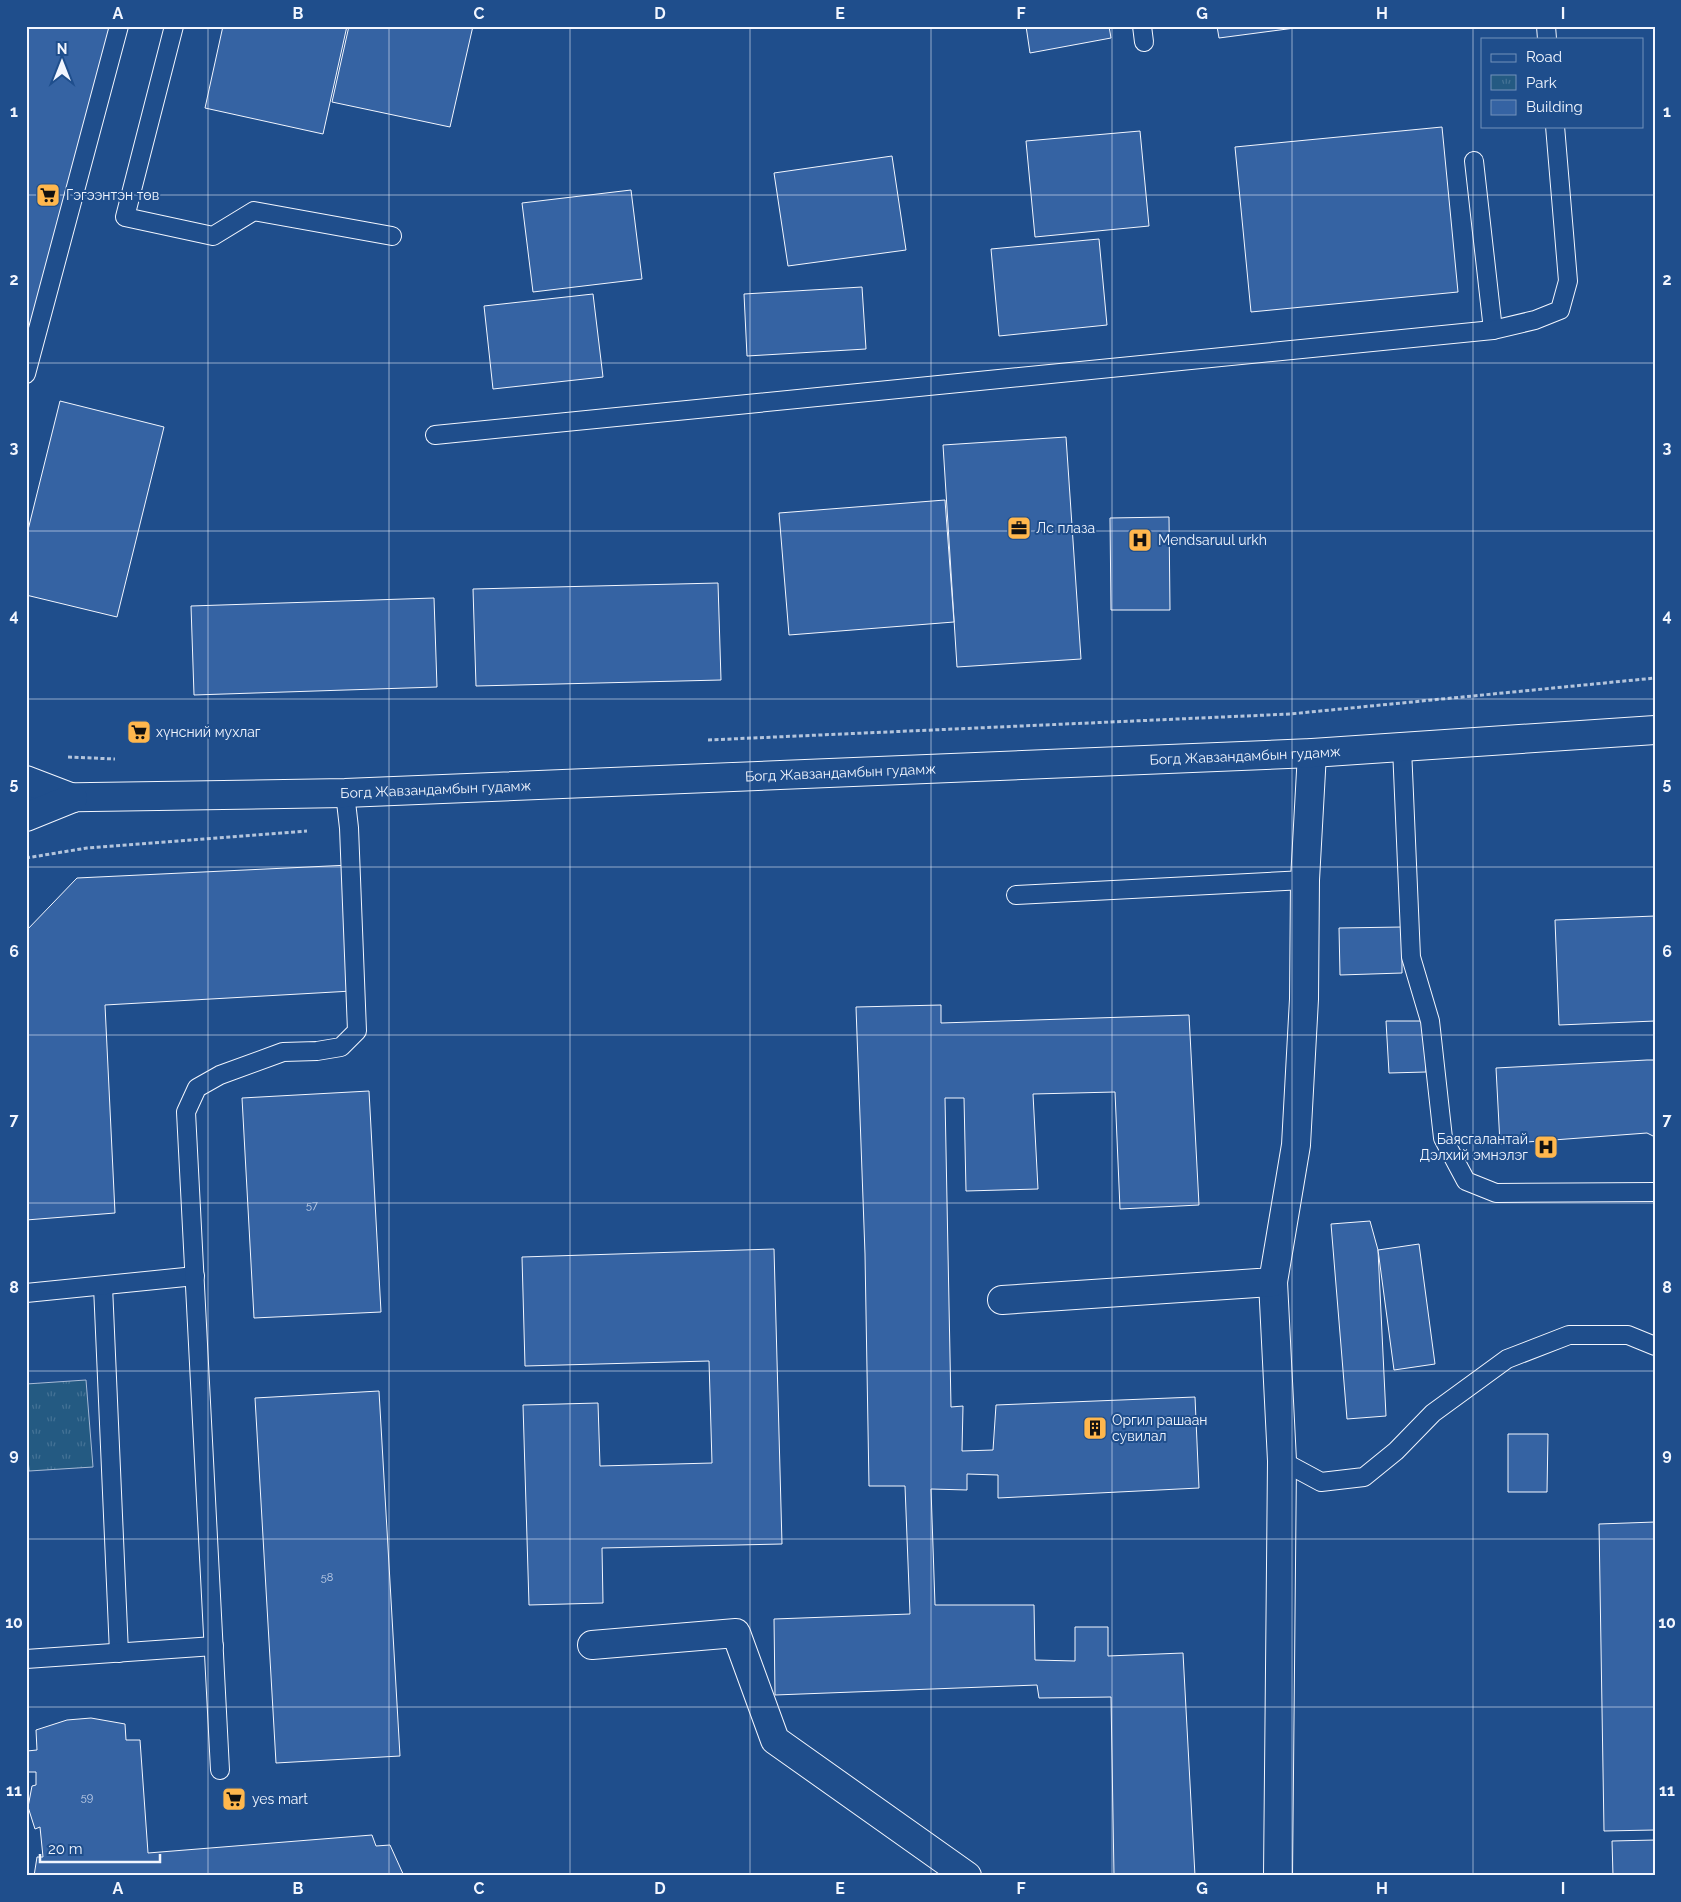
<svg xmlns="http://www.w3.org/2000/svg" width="1681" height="1902" font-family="Raleway,sans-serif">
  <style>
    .park { fill: url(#park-tufts); stroke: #a8bbd7 }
    .building { fill: #3563a3; stroke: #f2f6ff }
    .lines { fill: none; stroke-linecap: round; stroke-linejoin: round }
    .service-casing { stroke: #f2f6ff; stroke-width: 20 }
    .minor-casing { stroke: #f2f6ff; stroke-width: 30 }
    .secondary-casing { stroke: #f2f6ff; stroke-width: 30 }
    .primary-casing { stroke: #f2f6ff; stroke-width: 30 }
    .path { stroke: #b3c4dc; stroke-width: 3; stroke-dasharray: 4 2.5; stroke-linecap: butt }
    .service { stroke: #1f4e8c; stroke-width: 18 }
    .minor { stroke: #1f4e8c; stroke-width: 28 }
    .secondary { stroke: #1f4e8c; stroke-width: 28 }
    .primary { stroke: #1f4e8c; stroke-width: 28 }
    .grid { fill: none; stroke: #f2f6ff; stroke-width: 1; stroke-opacity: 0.55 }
    .labels { text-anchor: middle; stroke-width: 4; stroke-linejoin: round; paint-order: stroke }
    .number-label { font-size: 11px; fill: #c3d1e8 }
    .poi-label { font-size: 14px; fill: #f2f6ff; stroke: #1f4e8c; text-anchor: start }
    .street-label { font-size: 14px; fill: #f2f6ff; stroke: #1f4e8c }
    .neatline { fill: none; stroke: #f2f6ff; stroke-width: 2 }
    .grid-label { font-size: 16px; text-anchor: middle; font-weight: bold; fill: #f2f6ff }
  </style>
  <defs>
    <pattern id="park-tufts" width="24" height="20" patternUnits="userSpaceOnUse" patternTransform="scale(1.25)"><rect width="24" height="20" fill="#245a82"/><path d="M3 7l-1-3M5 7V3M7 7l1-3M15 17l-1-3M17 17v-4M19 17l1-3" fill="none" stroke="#447295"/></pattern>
  </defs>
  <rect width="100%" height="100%" fill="#1f4e8c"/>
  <polygon class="park" points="86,1380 93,1467 29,1471 26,1433 26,1384"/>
  <g class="building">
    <polygon points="26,26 110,26 26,364"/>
    <polygon points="223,26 347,26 323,134 205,108"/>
    <polygon points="349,26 473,26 450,127 332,102"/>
    <polygon points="1026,26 1109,26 1111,38 1030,53"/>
    <polygon points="1217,26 1310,26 1219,38"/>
    <polygon points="1442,127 1458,292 1251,312 1235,147"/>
    <polygon points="1140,131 1149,226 1035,237 1026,141"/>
    <polygon points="892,156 906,250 788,266 774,173"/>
    <polygon points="631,190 642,279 533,292 522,203"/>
    <polygon points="1099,239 1107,325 999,336 991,249"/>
    <polygon points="862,287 866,349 747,356 744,294"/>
    <polygon points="593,294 603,377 493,389 484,306"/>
    <polygon points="60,401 164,427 117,617 26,595 26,538"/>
    <polygon points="1066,437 1081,659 957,667 943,445"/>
    <polygon points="945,500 954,622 789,635 779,513"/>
    <polygon points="1169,517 1170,610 1111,610 1110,518"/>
    <polygon points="718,583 721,680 476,686 473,589"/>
    <polygon points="434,598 437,687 194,695 191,606"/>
    <polygon points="350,865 352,991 105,1005 115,1213 26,1220 26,931 77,878"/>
    <polygon points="1655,916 1655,1021 1559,1025 1555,920"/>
    <polygon points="1402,927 1402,973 1340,975 1339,928"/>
    <polygon points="941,1005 941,1023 1189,1015 1199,1205 1120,1209 1115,1092 1033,1094 1038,1189 966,1191 964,1098 945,1098 951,1407 963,1406 962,1451 993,1450 996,1405 1195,1397 1199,1488 998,1498 998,1475 967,1474 967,1490 931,1489 935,1605 1034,1605 1035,1660 1075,1661 1075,1627 1108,1627 1108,1656 1183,1653 1195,1876 1114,1876 1111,1697 1039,1698 1037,1685 775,1695 774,1619 910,1614 905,1486 869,1486 865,1254 856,1007"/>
    <polygon points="1386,1021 1425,1021 1426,1072 1389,1073"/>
    <polygon points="1647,1060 1655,1060 1655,1137 1647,1133 1500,1144 1496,1068"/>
    <polygon points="369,1091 381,1312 254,1318 242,1098"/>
    <polygon points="1370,1221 1378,1250 1386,1416 1347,1419 1331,1224"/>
    <polygon points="1419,1244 1435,1364 1394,1370 1378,1250"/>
    <polygon points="774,1249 782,1544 602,1548 603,1603 529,1605 523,1405 598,1403 600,1466 712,1463 709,1361 525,1366 522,1257"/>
    <polygon points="379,1391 400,1756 276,1763 255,1398"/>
    <polygon points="1508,1434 1548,1434 1547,1492 1508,1492"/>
    <polygon points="1655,1522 1655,1830 1604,1831 1599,1524"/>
    <polygon points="91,1718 125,1724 126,1740 140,1740 148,1853 372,1835 376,1846 390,1845 404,1876 34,1876 37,1857 43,1857 40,1827 35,1829 28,1807 32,1786 36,1785 36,1772 26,1772 27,1751 37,1750 36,1730 67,1720"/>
    <polygon points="1655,1840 1655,1876 1613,1876 1612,1841"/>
  </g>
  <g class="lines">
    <g class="service-casing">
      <g id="service">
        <polyline points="174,26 125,217 213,236 254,211 392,236"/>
        <polyline points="1142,26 1144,42"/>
        <polyline points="1546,26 1547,39"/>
        <polyline points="1474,161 1493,330"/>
        <polyline points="26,374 119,26"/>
        <polyline points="435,435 1493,330 1535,320 1560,310 1568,281 1555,126"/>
        <polyline points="1402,748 1411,957 1430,1021 1443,1138 1466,1181 1496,1193 1655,1192"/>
        <polyline points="1016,895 1305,880"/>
        <polyline points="103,1286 119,1653"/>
        <polyline points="26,1293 195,1276"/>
        <polyline points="1282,1461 1321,1482 1364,1477 1396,1451 1433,1413 1507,1359 1569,1335 1628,1335 1655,1346"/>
        <polyline points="26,1659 214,1646"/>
        <polyline points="220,1770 186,1112 197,1088 220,1075 283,1052 317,1051 341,1047 357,1031 349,828 345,793"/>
      </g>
    </g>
    <g class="minor-casing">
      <g id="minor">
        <polyline points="1273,1282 1282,1461 1278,1876"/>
        <polyline points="1002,1300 1273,1282 1296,1145 1304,999 1305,880 1312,753"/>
        <polyline points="592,1645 736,1633 775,1740 967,1876"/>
      </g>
    </g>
    <g class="secondary-casing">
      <g id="secondary">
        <path id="s1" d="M26,798L345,793L1312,753L1655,730"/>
      </g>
    </g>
    <g class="primary-casing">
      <g id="primary">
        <polyline points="26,780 73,798"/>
        <polyline points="26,817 73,798"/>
      </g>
    </g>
    <g class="path">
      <polyline points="708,740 1290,714 1655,678"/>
      <polyline points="68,757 115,759"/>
      <polyline points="26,858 87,848 307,831"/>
    </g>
    <use href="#service" class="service"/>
    <use href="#minor" class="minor"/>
    <use href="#secondary" class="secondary"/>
    <use href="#primary" class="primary"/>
  </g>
  <path class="grid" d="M208,26V1876M389,26V1876M570,26V1876M750,26V1876M931,26V1876M1112,26V1876M1292,26V1876M1473,26V1876M26,195H1655M26,363H1655M26,531H1655M26,699H1655M26,867H1655M26,1035H1655M26,1203H1655M26,1371H1655M26,1539H1655M26,1707H1655"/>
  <defs>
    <g id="supermarket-square" transform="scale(1.25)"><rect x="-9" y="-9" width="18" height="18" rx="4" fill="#ffb74d" stroke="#1f4e8c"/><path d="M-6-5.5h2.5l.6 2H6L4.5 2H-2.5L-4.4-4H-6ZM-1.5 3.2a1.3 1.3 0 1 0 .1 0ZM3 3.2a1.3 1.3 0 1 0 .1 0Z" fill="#111"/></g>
    <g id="office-square" transform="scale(1.25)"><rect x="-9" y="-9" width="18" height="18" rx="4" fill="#ffb74d" stroke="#1f4e8c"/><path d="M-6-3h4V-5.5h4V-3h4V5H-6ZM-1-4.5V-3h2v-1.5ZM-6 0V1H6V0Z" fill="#111"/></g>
    <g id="hospital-square" transform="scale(1.25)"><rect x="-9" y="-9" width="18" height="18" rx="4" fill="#ffb74d" stroke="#1f4e8c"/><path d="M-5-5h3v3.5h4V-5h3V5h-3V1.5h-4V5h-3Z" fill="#111"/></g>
    <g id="building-square" transform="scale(1.25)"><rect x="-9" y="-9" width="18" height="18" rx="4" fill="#ffb74d" stroke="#1f4e8c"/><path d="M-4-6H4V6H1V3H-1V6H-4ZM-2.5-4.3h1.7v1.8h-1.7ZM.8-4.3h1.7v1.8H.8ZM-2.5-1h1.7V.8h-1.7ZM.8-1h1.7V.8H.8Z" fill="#111"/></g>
  </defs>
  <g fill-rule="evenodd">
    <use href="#supermarket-square" x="48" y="195"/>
    <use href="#office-square" x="1019" y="528"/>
    <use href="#hospital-square" x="1140" y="540"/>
    <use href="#supermarket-square" x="139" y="732"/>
    <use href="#hospital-square" x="1546" y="1147"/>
    <use href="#building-square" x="1095" y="1428"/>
    <use href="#supermarket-square" x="234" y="1799"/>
  </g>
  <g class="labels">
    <g class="number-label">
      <text x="312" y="1209">57</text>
      <text x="327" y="1581">58</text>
      <text x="87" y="1801">59</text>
    </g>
    <g class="poi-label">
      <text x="66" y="200">Гэгээнтэн төв</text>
      <text x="1036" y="533">Лс плаза</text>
      <text x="1158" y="545">Mendsaruul urkh</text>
      <text x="156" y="737">хүнсний мухлаг</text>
      <text x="1528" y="1144" text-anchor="end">Баясгалантай<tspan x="1528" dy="16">Дэлхий эмнэлэг</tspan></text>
      <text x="1112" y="1425">Оргил рашаан<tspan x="1112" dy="16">сувилал</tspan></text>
      <text x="252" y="1804">yes mart</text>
    </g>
    <g class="street-label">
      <text dy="5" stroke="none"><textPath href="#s1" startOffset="1220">Богд Жавзандамбын гудамж</textPath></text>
      <text dy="5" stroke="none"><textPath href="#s1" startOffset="815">Богд Жавзандамбын гудамж</textPath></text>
      <text dy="5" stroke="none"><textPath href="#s1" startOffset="410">Богд Жавзандамбын гудамж</textPath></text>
    </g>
  </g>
  <rect width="1681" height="1902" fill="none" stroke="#1f4e8c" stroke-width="55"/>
  <rect x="1481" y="38" width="162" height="90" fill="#1f4e8c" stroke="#7391ba"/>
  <rect x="1491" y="54" width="25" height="8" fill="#1f4e8c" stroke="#7391ba"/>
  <text x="1526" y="62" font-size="15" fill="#f2f6ff">Road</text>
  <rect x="1491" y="75" width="25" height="15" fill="url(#park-tufts)" stroke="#7391ba"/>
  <text x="1526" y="88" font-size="15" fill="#f2f6ff">Park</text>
  <rect x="1491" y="100" width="25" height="15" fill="#3563a3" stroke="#7391ba"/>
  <text x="1526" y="112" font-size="15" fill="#f2f6ff">Building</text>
  <g transform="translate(62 62)" stroke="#1f4e8c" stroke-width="4" paint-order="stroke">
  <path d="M0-4L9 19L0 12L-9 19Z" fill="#f2f6ff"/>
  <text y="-8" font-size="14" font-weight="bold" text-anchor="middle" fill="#f2f6ff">N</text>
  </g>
  <path d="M40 1854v8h120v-8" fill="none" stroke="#f2f6ff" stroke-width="2.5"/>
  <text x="48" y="1854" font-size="15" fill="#f2f6ff" stroke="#1f4e8c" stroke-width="4" paint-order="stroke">20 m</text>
  <rect x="28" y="28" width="1626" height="1846" class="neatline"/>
  <g class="grid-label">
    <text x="118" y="19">A</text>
    <text x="298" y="19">B</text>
    <text x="479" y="19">C</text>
    <text x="660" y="19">D</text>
    <text x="840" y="19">E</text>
    <text x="1021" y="19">F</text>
    <text x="1202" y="19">G</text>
    <text x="1382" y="19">H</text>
    <text x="1563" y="19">I</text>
    <text x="14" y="117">1</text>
    <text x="1667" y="117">1</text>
    <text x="14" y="285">2</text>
    <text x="1667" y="285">2</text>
    <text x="14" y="453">3</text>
    <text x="1667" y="453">3</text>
    <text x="14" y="621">4</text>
    <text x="1667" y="621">4</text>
    <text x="14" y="789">5</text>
    <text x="1667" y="789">5</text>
    <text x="14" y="957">6</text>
    <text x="1667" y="957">6</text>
    <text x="14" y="1125">7</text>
    <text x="1667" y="1125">7</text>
    <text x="14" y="1293">8</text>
    <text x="1667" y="1293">8</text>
    <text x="14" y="1460">9</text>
    <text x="1667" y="1460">9</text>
    <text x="14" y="1628">10</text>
    <text x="1667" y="1628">10</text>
    <text x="14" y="1796">11</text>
    <text x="1667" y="1796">11</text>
    <text x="118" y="1894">A</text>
    <text x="298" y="1894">B</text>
    <text x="479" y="1894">C</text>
    <text x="660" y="1894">D</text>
    <text x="840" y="1894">E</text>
    <text x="1021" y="1894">F</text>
    <text x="1202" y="1894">G</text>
    <text x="1382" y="1894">H</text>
    <text x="1563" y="1894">I</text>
  </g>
</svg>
